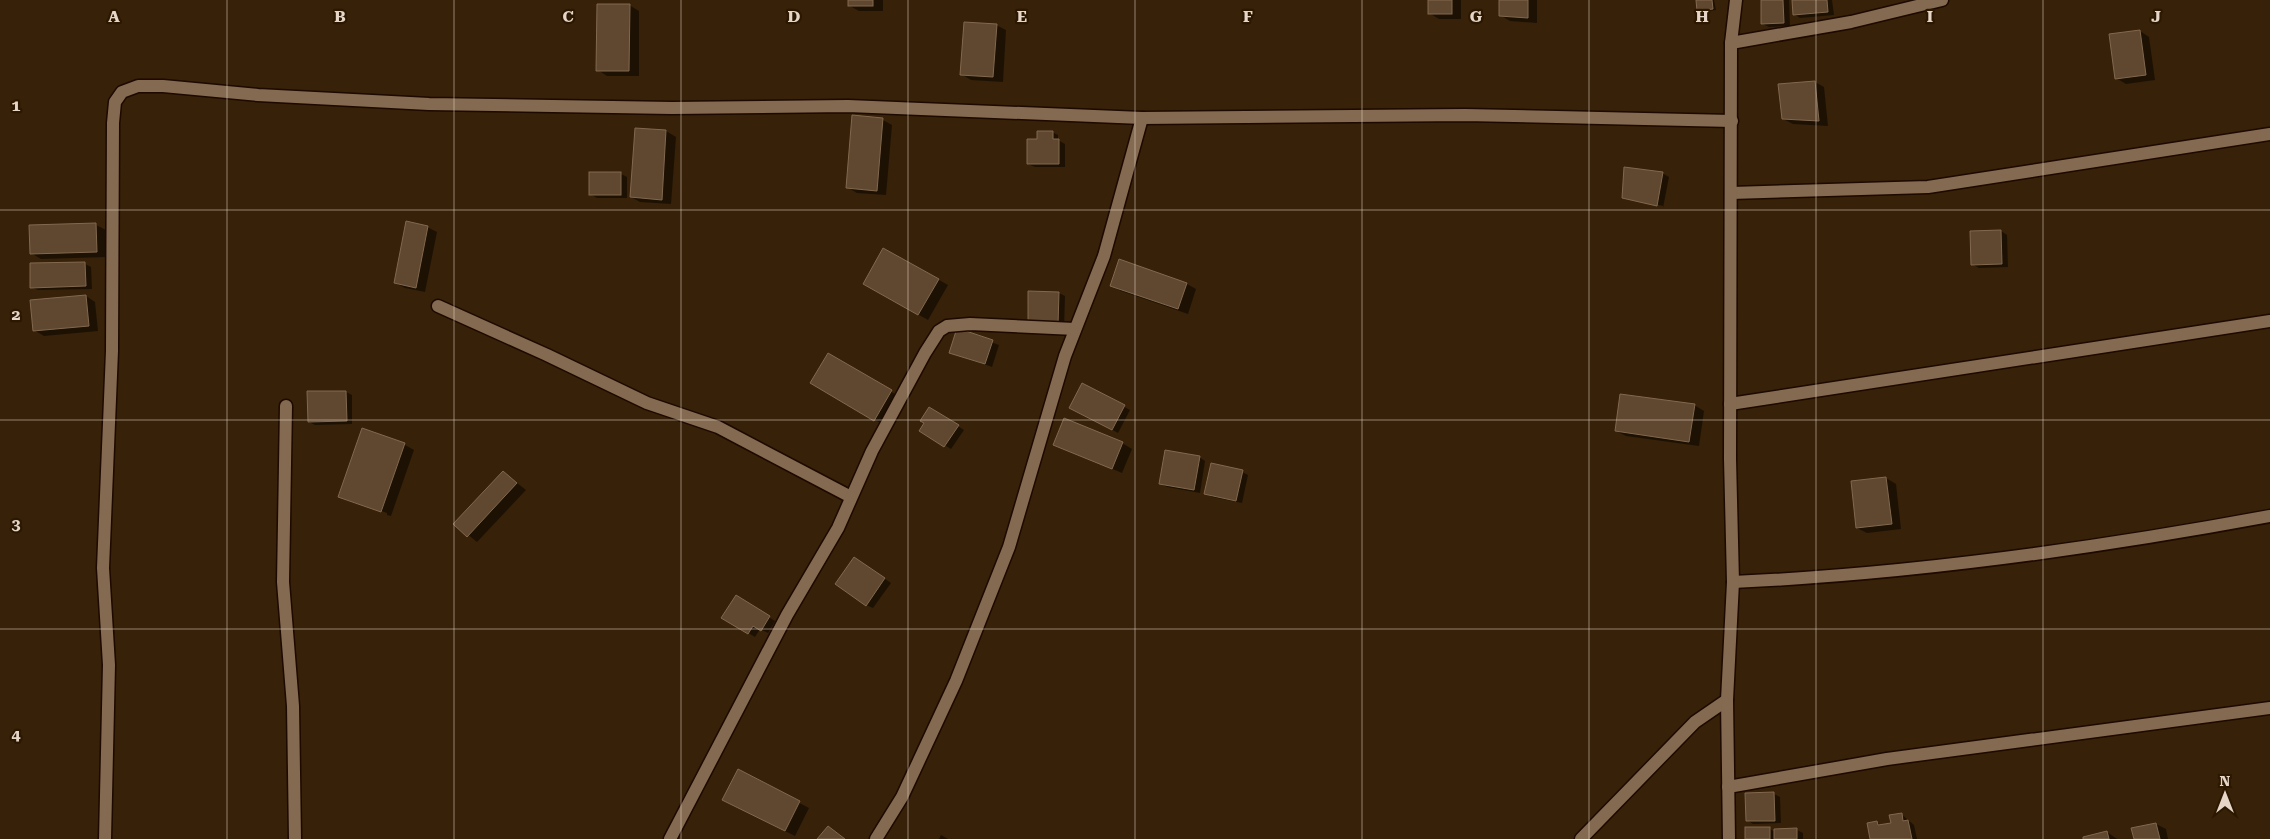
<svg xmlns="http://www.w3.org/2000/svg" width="2270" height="839" font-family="'Roboto Serif',serif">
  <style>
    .shadow { fill: #0007 }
    .building { fill: #604830; stroke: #81684f }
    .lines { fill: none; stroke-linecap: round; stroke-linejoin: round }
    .street-casing { stroke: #1d0900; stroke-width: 15 }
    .street { stroke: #836a50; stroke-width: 12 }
    .grid { fill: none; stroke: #e5d6c8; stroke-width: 1; stroke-opacity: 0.55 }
    .grid-label { font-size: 16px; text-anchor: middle; font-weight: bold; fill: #e5d6c8; stroke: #2c1701; stroke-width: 4.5; stroke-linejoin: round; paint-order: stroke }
  </style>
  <rect width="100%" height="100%" fill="#372108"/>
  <g class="shadow">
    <polygon points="850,0 883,0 883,11 859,11 850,6"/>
    <polygon points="1429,0 1461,0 1461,19 1439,19 1429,13"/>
    <polygon points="1501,0 1537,0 1537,23 1510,21 1500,15"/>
    <polygon points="1701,0 1714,0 1716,10 1701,12 1699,10"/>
    <polygon points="1762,0 1789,0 1790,26 1769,27 1763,24"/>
    <polygon points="1793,0 1832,0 1834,15 1800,18 1794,14"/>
    <polygon points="629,5 639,11 639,76 607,76 598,70"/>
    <polygon points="996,25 1006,30 1003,82 971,80 961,74"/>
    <polygon points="2140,31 2149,37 2155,80 2126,84 2116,78"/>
    <polygon points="1815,82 1824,87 1828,126 1793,124 1783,119"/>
    <polygon points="883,120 892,125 886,195 857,193 847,187"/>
    <polygon points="636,129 666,131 676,137 671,204 640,202 631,197"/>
    <polygon points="1052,132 1058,135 1058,140 1065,144 1065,167 1035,167 1028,164 1039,140"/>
    <polygon points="591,173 621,174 627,177 627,198 597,198 590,194"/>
    <polygon points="1662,173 1669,177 1663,208 1663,206 1628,198 1628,200 1623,197"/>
    <polygon points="96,225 106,230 107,257 41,259 31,253 31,226"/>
    <polygon points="427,227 437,232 425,292 405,288 395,283"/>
    <polygon points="2001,231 2007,235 2008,267 1979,268 1972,264"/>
    <polygon points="884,249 948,285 928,320 864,284"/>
    <polygon points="1120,261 1187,284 1196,289 1188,314 1121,291 1112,286"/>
    <polygon points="85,264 91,267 92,289 38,290 31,287 31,265"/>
    <polygon points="1059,293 1065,296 1064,328 1035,327"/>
    <polygon points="86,296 95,302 98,331 44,336 34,330"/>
    <polygon points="958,330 999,345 992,367 951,352"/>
    <polygon points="828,355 900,397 884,425 812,383"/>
    <polygon points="1083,385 1130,410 1118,433 1071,407"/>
    <polygon points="346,392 352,395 352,424 315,425 309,422"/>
    <polygon points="1694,405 1704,411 1699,446 1626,436 1616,431"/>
    <polygon points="930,408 964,430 951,449 921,430 926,423"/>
    <polygon points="363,430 405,445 414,450 391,516 387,515 387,513 348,499 348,501 339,496"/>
    <polygon points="1122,443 1132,449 1122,473 1054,444"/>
    <polygon points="1199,457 1205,461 1200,493 1167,487 1161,484"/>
    <polygon points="503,472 526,490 477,542 455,524"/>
    <polygon points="1242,472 1248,475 1242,503 1212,497 1206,493"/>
    <polygon points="1886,478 1896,484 1901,529 1867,533 1857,528"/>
    <polygon points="861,562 891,583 873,608 866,605"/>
    <polygon points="736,597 775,621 768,633 760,629 755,637 723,618"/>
    <polygon points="738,771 809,808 795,836 733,805"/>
    <polygon points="1747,794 1774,794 1780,797 1781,823 1753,824 1747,820"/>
    <polygon points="1901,814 1914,825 1917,839 1871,839 1876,822 1882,825 1892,824"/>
    <polygon points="2156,824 2166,829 2168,839 2135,839 2133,829"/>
    <polygon points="1746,828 1770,829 1775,832 1775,830 1797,830 1803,833 1803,839 1746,839"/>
    <polygon points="2107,832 2117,839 2085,839"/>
    <polygon points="941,835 948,839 939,839"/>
  </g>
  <g class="building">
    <rect x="848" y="0" width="25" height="6"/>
    <rect x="1428" y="0" width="24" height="14"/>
    <polygon points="1499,0 1528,0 1528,18 1499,16"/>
    <polygon points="1696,0 1712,0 1713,9 1697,11"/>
    <polygon points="1761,0 1783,0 1784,23 1761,24"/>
    <polygon points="1792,0 1827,0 1828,12 1793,15"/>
    <polygon points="597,4 630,4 629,71 596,71"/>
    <polygon points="964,22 997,24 993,77 960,75"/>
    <polygon points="2140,30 2146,75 2115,79 2109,34"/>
    <polygon points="1815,81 1819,121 1782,119 1778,84"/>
    <polygon points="852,115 883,118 877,191 846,188"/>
    <polygon points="635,128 666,130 662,200 630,197"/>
    <polygon points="1037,131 1053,131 1053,139 1059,139 1059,164 1027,164 1027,139 1037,139"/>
    <polygon points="1624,167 1663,172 1657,206 1622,198"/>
    <rect x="589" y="172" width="32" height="23"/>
    <polygon points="406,221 428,226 416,288 394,283"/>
    <polygon points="96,223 97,252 30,254 29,225"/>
    <polygon points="2001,230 2002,264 1971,265 1970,231"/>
    <polygon points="883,248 939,279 918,315 863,284"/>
    <polygon points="1119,259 1187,283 1178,309 1110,286"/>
    <polygon points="85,262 86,286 30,288 30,263"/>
    <polygon points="1028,291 1059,292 1058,325 1028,324"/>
    <polygon points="86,295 89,326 33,331 30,300"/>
    <polygon points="957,328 993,340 985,364 949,353"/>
    <polygon points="828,353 892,390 874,421 810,383"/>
    <polygon points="1082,383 1125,405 1112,430 1069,408"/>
    <polygon points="307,391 346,391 347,421 308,422"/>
    <polygon points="1620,394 1695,404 1689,442 1615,431"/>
    <polygon points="929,407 959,425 944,447 919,431 924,423 920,421"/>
    <polygon points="1064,418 1123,442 1112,469 1053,445"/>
    <polygon points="362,428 405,443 381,512 338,497"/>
    <polygon points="1165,450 1200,456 1194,490 1159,484"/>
    <polygon points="1211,463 1243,470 1236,501 1204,494"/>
    <polygon points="503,471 517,483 467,537 453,524"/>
    <polygon points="1886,477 1892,524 1856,528 1851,481"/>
    <polygon points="854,557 885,578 866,606 835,584"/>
    <polygon points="736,595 770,616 761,631 753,626 748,634 721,618"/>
    <polygon points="738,769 800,801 785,831 722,800"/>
    <polygon points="1774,792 1775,821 1746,821 1745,793"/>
    <polygon points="1902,813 1903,821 1908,820 1912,839 1870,839 1867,823 1877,821 1878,825 1891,823 1889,815"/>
    <polygon points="2156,823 2160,839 2134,839 2131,828"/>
    <polygon points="828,826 845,839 817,839"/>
    <rect x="1745" y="827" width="25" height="12"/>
    <polygon points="1797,828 1797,839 1774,839 1774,829"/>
    <polygon points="2107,831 2109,839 2083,839 2083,837"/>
  </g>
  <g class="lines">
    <g class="street-casing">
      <g id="street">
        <polyline points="1731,43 1851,22 1942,0"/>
        <polyline points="1731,193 1928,187 2270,134"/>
        <polyline points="438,306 547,355 647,403 718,427 851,497"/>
        <polyline points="1730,404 2270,321"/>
        <polyline points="286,406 283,582 293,706 295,839"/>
        <path d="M1733,582C1914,574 2092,549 2270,516"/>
        <polyline points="1728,787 1887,759 2270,708"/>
        <polyline points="105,839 109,665 103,568 112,351 113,123 115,102 122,92 138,86 163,86 258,95 429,104 672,108 848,106 1142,118 1465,115 1732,121"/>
        <polyline points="670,839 787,615 838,528 872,451 925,353 939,331 947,326 970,324 1075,329"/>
        <polyline points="876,839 902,797 956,681 1009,547 1065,356 1104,256 1142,118"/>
        <polyline points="1581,839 1695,722 1727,700"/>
        <polyline points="1729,839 1727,700 1733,582 1730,459 1731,43 1736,0"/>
      </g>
    </g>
    <use href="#street" class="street"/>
  </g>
  <path class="grid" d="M227,0V839M454,0V839M681,0V839M908,0V839M1135,0V839M1362,0V839M1589,0V839M1816,0V839M2043,0V839M0,210H2270M0,420H2270M0,629H2270"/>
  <g class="grid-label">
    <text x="114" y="22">A</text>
    <text x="340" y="22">B</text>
    <text x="568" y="22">C</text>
    <text x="794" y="22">D</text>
    <text x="1022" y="22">E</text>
    <text x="1248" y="22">F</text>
    <text x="1476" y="22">G</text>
    <text x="1702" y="22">H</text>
    <text x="1930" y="22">I</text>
    <text x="2156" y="22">J</text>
    <text x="16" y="111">1</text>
    <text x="16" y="320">2</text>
    <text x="16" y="530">3</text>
    <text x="16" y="740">4</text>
  </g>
  <g transform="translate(2225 794)" stroke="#2c1701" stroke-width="4" paint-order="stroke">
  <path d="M0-4L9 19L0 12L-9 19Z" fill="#e5d6c8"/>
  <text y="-8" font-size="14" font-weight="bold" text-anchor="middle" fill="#e5d6c8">N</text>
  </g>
</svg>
